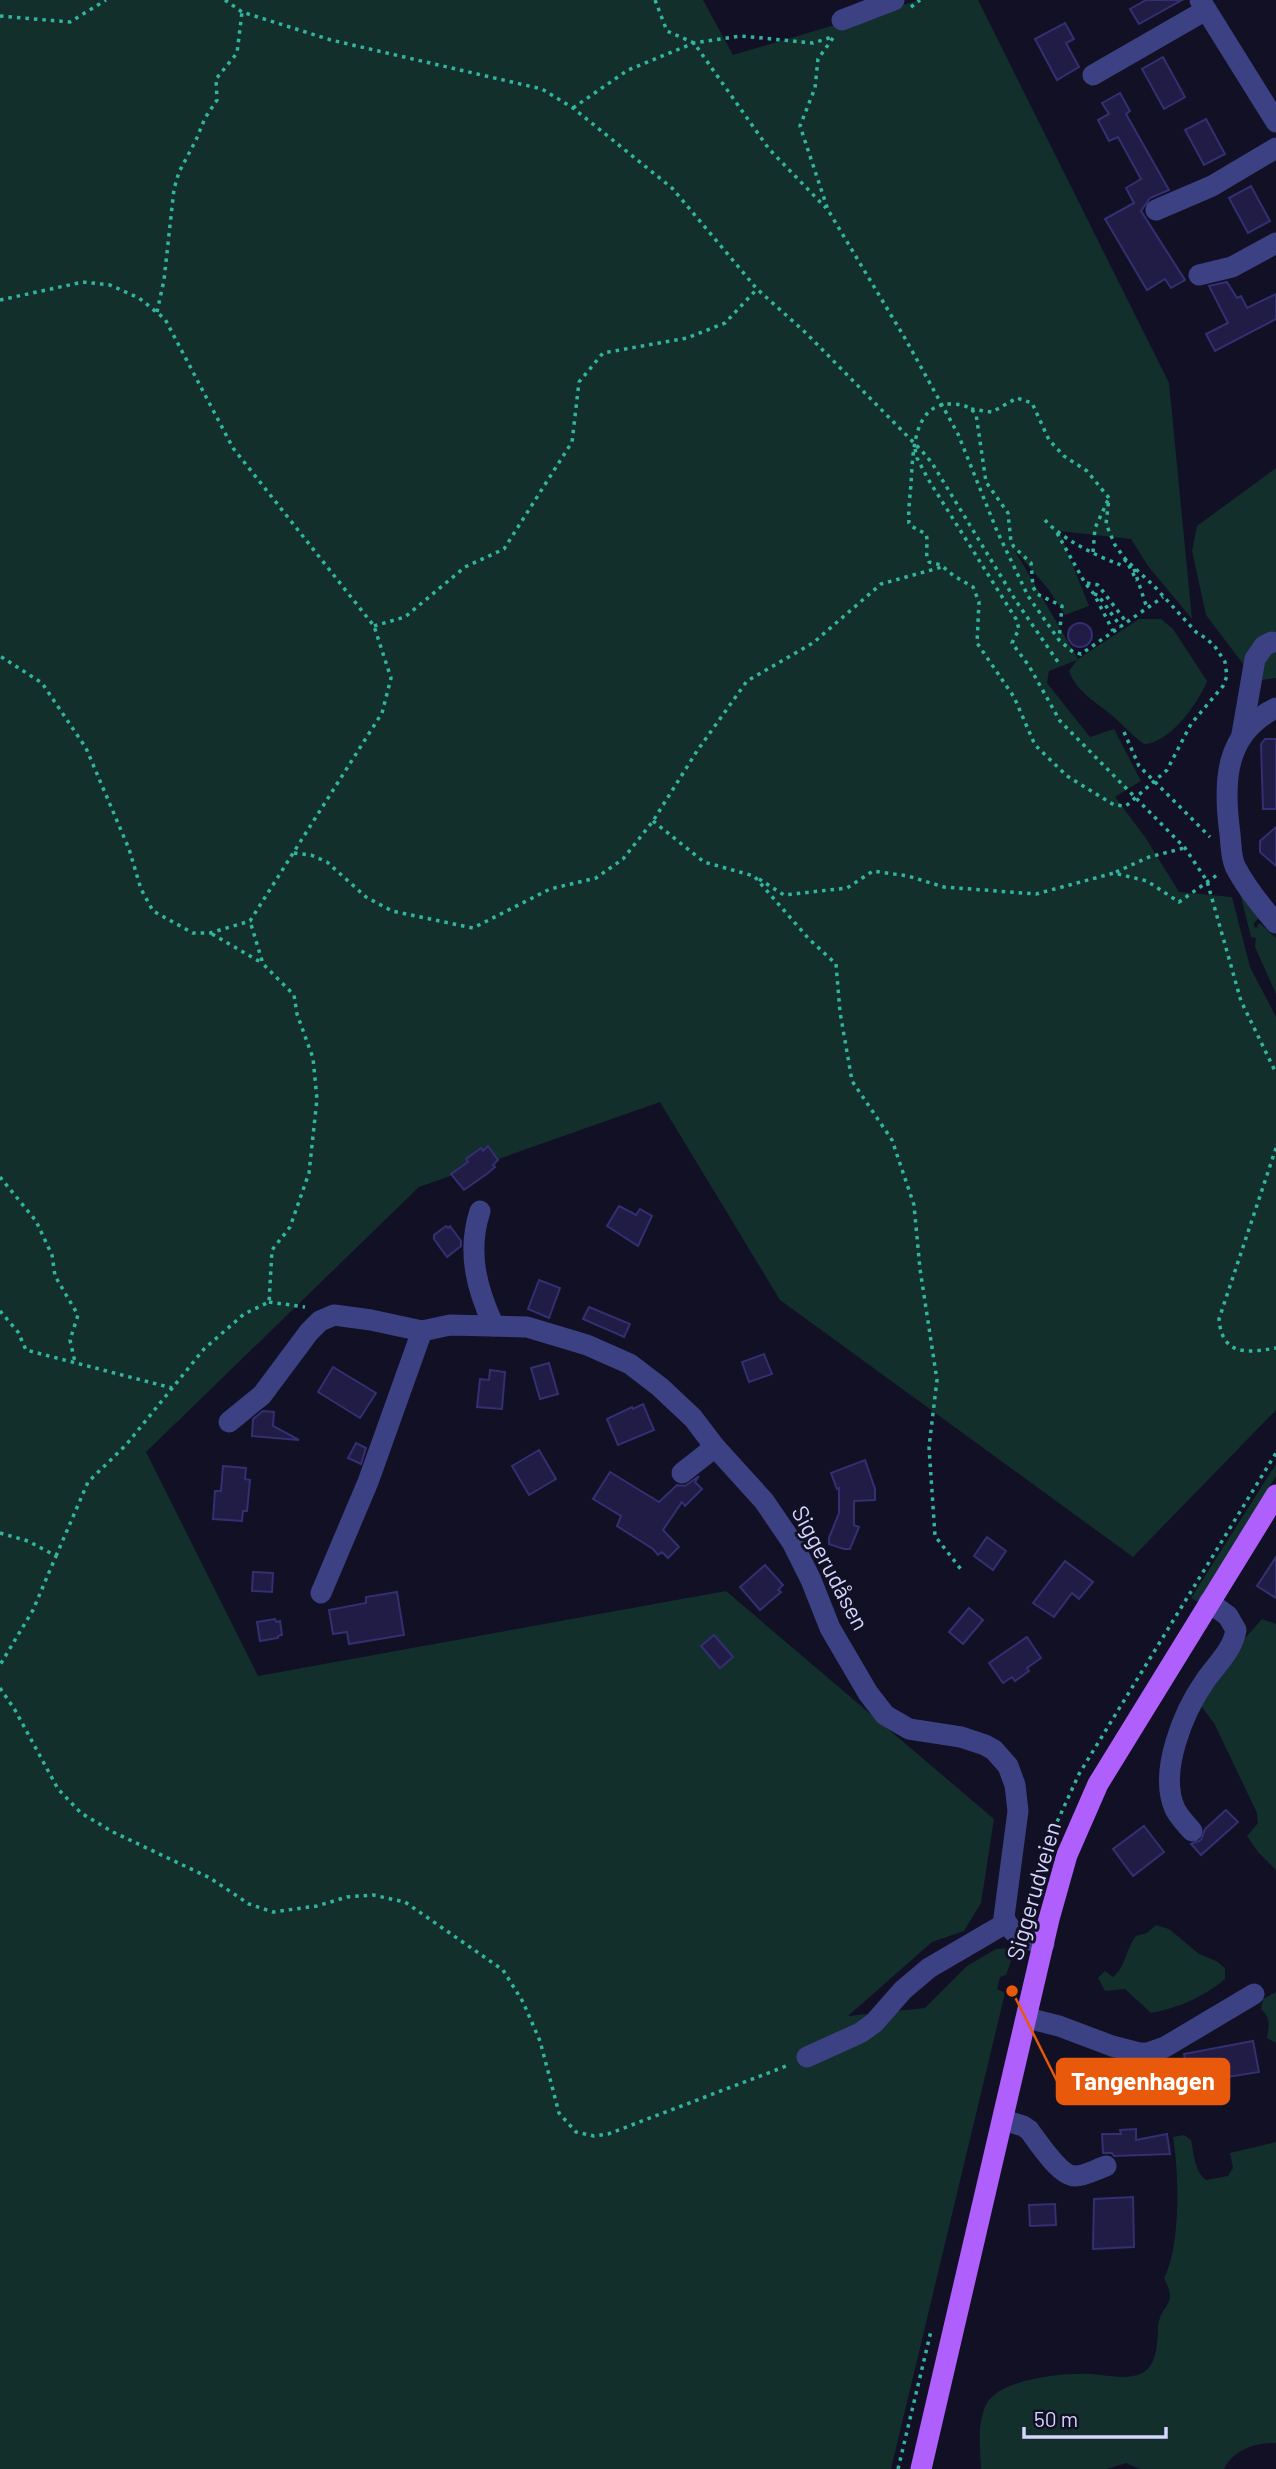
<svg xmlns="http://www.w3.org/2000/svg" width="1276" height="2469" font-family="Barlow,sans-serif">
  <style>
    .green { fill: #132f2b }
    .building { fill: #201c46; stroke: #342f71; stroke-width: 2 }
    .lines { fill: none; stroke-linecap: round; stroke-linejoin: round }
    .path { stroke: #32b59e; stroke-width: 3.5; stroke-dasharray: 3.5 5; stroke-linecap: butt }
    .minor { stroke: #3c4183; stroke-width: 21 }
    .major { stroke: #af5ffb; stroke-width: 21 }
    .labels { text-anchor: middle; stroke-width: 6; stroke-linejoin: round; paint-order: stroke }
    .street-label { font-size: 23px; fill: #d5d5fe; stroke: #111025 }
    .leader { fill: none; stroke: #e8590c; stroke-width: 2.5 }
    .callout-dot { fill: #e8590c; stroke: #111025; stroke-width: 2.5 }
    .callout { fill: #e8590c; stroke: #e8590c; stroke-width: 2.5 }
    .callout-label { font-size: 24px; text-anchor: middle; font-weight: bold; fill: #fff }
  </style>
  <rect width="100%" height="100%" fill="#111025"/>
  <g class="green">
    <path d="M0,0H703L733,55L919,0H978L1169,383L1192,619L1148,566L1131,539L1059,531L1089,606L1065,615L1049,590L1014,549L1078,659L1139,619H1161L1173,629L1207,681C1198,704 1170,743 1144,744C1133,736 1125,727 1115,718C1098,703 1077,693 1069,671L1077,660L1049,671L1047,683L1090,737L1114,729L1141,781L1115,797L1145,837L1179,892L1232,897L1250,967L1276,1017V1410L1133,1557L780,1300L660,1102L419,1187L146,1452L258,1676L726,1591L994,1819L981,1903L964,1931L932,1942L848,2016L925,2008L967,1966L996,1949L1009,1948L1011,1961L1006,1975L1000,1977L997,1989L1005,1993L891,2469H0Z"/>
    <polygon points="1276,468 1276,678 1256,681 1206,615 1192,551 1197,526"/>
    <polygon points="1238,885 1260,917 1254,923 1254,927 1257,928 1258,924 1261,924 1276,938 1276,994 1255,947 1256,938 1251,937"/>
    <polygon points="1276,1464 1276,1476 1198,1602 1191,1598"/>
    <polygon points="1262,1619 1276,1624 1276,1870 1258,1852 1247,1836 1258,1823 1257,1813 1214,1723 1198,1702 1226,1660"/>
    <path d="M1156,1925L1169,1929L1199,1954L1216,1961L1225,1968V1979C1204,1997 1178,2008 1151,2013L1125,1989L1105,1991L1098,1978L1105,1971L1113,1977C1126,1967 1126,1948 1136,1936L1147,1933Z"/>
    <path d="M1276,1992V2043L1267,2038C1269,2026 1271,2018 1261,2009L1263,1999Z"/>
    <path d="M1184,2135L1191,2140C1194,2153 1194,2171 1206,2180L1228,2176L1233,2168L1230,2153L1276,2142V2443C1256,2443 1234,2449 1224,2469H1140L1126,2463L1107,2469H981C980,2449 977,2423 986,2405C998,2379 1065,2372 1091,2374C1107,2375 1129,2381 1144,2372C1158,2363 1157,2341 1158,2327C1161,2302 1179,2307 1164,2278C1181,2246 1179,2172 1173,2137Z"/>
  </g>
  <g class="building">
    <polygon points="1146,0 1182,0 1139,24 1130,9"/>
    <polygon points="1065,23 1074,39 1066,43 1079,67 1057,80 1035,39"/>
    <polygon points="1163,57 1185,97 1164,109 1142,69"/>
    <polygon points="1120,93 1130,111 1126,114 1169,190 1150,198 1141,211 1185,280 1171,288 1165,279 1147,290 1105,219 1134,203 1126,188 1141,179 1118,137 1109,141 1098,120 1109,114 1102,103"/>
    <polygon points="1206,119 1225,154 1204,165 1185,130"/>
    <polygon points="1251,186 1270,221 1248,233 1229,198"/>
    <polygon points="1227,282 1237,298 1241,296 1247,308 1276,294 1276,319 1215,351 1206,334 1228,323 1209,286"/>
    <circle cx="1080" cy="635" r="12"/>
    <polygon points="1265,739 1276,739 1276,809 1263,809 1261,744"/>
    <polygon points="1276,827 1276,866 1260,852 1260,841"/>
    <polygon points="488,1146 498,1160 493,1165 495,1167 488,1173 464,1190 451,1174 468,1162 466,1159 481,1148 483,1151"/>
    <polygon points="619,1206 636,1215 640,1209 652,1216 638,1246 607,1226"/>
    <polygon points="446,1226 448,1228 450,1226 461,1241 461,1246 447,1257 434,1239 434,1235"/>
    <polygon points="539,1280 560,1288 549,1318 528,1309"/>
    <polygon points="589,1307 630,1324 624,1337 583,1319"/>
    <polygon points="764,1354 772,1374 749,1382 742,1362"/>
    <polygon points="549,1363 558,1394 540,1399 531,1368"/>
    <polygon points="333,1367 376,1393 360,1418 318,1392"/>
    <polygon points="490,1370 505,1372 502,1409 477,1407 480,1379 489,1380"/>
    <polygon points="643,1404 654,1430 618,1445 607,1419 632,1407 633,1409"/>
    <polygon points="263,1411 274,1412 273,1426 299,1440 252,1436 253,1419"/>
    <polygon points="356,1443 366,1448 361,1464 348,1458"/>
    <polygon points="539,1450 556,1479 529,1495 512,1466"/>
    <polygon points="865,1460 875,1489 875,1500 854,1501 854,1525 859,1527 850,1549 844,1549 829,1544 829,1538 839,1513 839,1488 837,1489 831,1473"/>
    <polygon points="223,1466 246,1468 245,1479 250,1480 247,1511 243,1511 242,1521 213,1519 215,1491 221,1491"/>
    <polygon points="610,1472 659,1502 677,1485 685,1486 699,1476 695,1482 702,1489 685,1506 682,1502 663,1530 679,1547 668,1558 662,1552 658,1555 653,1549 617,1526 621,1516 593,1499"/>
    <polygon points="987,1537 1006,1551 993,1570 974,1556"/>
    <polygon points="1276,1557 1276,1598 1257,1586"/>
    <polygon points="1065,1561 1093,1582 1079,1599 1072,1593 1054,1617 1033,1603"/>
    <polygon points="765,1565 783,1585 778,1590 781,1592 760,1610 740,1587"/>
    <polygon points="253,1572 273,1573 272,1592 252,1591"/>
    <polygon points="397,1592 404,1635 349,1644 347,1632 333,1634 329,1610 366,1603 366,1597"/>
    <polygon points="969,1608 983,1620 963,1644 949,1632"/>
    <polygon points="275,1619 276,1622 280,1621 282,1635 278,1636 278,1638 260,1641 257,1622"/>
    <polygon points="714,1635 733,1657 720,1668 701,1646"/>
    <polygon points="1027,1637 1041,1658 1027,1668 1029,1671 1015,1681 1012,1677 1003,1683 989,1663"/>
    <polygon points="1226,1810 1238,1822 1201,1855 1191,1844 1201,1840 1205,1829"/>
    <polygon points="1144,1826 1164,1852 1133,1876 1113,1849"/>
    <polygon points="1253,2041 1259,2072 1189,2083 1184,2054"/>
    <polygon points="1136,2129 1136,2140 1167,2134 1170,2154 1114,2156 1112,2153 1103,2153 1102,2134 1121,2134 1120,2130"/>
    <polygon points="1133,2197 1134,2247 1093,2249 1094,2199"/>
    <polygon points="1055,2204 1056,2225 1030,2226 1029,2205"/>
  </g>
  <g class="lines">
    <g class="path">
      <polyline points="225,0 242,12 331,40 542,89 573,108 672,188 757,289 806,333 922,451 932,463 1016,601 1058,662"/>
      <polyline points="655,0 667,31 694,43 769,149 826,208"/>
      <polyline points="911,7 920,0"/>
      <polyline points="0,16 70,22 106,0"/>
      <polyline points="833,38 818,59 815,88 800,126 828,210 906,340 958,434 997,531 1028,596 1059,640 1073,652 1081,654 1163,597"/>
      <polyline points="573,108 628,70 694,43 741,36 813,43 832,37"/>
      <polyline points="0,300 83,282 110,285 139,298 165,319 233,448 374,626 391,678 382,713 250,921 210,933 193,933 153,911 141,889 129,849 86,748 42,683 0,656"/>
      <polyline points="157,312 164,280 174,189 179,172 196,140 205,118 217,100 216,79 237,53 242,12"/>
      <path d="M971,409L992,412L1017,398L1032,403L1049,440L1064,456L1087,471L1109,498L1106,524L1115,545L1126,560L1154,586L1196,632L1207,639L1216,648L1225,662L1227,676L1223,686L1191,724L1167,770L1126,806L1114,805L1067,776L1035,745L1014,697L977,643L979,602L973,587L954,576L941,565L929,562C924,553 929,543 926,534L911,526L909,523C908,510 910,497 911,484C913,456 912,403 951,404C962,404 969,406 976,414L986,482L1008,513L1011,542L1014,547L1031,563L1033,587L1037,594L1062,606L1059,640"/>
      <polyline points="915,449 917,458 928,479 1016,619 1019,629 1012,643 1029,666 1060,721 1185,848 1207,881 1241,1001 1276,1073"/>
      <path d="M1045,520C1062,539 1096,556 1121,565L1126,560L1137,581"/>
      <polyline points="1057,533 1085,583 1094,594 1113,631"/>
      <polyline points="1093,552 1095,528 1108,500"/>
      <polyline points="1134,569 1147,608"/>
      <polyline points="1087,583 1098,585 1127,623"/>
      <polyline points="1094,594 1098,595 1121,627"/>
      <polyline points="374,626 405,617 465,567 504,549 572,442 579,382 603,353 687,338 725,323 757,289"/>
      <polyline points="1124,732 1139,766 1210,837"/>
      <polyline points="653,821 704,862 754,876 809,939 836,964 840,1012 852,1081 892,1140 914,1205 920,1269 937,1380 929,1447 935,1536 963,1572"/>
      <polyline points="294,853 311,855 327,862 366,897 392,911 473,928 550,889 596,878 623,859 653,821 697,751 747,681 813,643 881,584 942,567"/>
      <polyline points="1116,872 1149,857 1184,848"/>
      <polyline points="759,879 784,895 847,888 873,871 908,876 944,887 1036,894 1114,873 1147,881 1179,902 1217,875"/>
      <polyline points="212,934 262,963"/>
      <path d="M1276,1148L1219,1319C1222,1356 1247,1353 1276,1348"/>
      <polyline points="0,1177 36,1221 52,1255 55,1276 78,1315 70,1340 75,1362"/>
      <polyline points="269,1302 305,1307"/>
      <polyline points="0,1311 18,1332 26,1350 172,1388"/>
      <polyline points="0,1533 28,1541 56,1556 33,1610 0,1665"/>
      <polyline points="56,1556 88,1482 126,1445 204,1349 244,1314 269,1302 272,1250 290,1227 309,1173 317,1099 313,1058 297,1014 294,995 263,964 250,921"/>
      <polyline points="0,1688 15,1710 58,1789 81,1813 113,1832 210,1878 249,1904 273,1912 317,1906 347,1897 373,1895 405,1902 503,1970 523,2002 540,2041 559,2113 576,2132 594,2136 608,2134 789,2065"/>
      <polyline points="1027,1901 1052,1833 1079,1774 1276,1453"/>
      <polyline points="898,2469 931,2331"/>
    </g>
    <g class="minor">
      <polyline points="1200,0 1276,122"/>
      <polyline points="842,20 894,0"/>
      <polyline points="1093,75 1206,10"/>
      <polyline points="1156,210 1212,186 1276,148"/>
      <polyline points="1199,275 1232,267 1276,243"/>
      <path d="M1276,708C1224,733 1223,783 1230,834C1231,844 1231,857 1235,866C1245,886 1262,907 1276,923"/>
      <polyline points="1242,734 1255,659 1264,646 1272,642"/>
      <path d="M480,1211C467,1251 476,1288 494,1326"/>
      <path d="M229,1422L262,1395L309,1332L320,1321L334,1315L371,1320L422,1331L450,1325L527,1327L587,1345L630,1364L660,1387L693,1418L715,1447L764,1501L792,1542L811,1580L830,1628L868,1693L885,1715L909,1729L961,1737L985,1745L994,1750L1008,1766L1015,1785L1018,1811L1004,1917C1011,1936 1026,1939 1044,1944"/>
      <polyline points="682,1473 715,1447"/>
      <polyline points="321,1593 368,1482 422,1331"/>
      <path d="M1192,1831C1186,1824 1179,1817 1175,1809C1158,1772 1184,1711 1205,1681C1216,1665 1233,1650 1236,1630L1228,1616L1209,1602"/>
      <polyline points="1027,2018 1059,2026 1112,2046 1139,2053 1148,2053 1165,2047 1254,1994"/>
      <polyline points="807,2057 860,2033 874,2023 903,1990 929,1968 1006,1923"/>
      <path d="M1004,2120L1023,2126L1029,2130C1038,2142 1060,2176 1075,2176C1085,2176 1097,2169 1106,2166"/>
    </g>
    <polyline class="major" points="921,2469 1049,1919 1067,1855 1098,1784 1276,1495"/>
  </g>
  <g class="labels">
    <g class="street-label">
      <text transform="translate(830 1568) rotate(62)" y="8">Siggerudåsen</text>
      <text transform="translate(1034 1891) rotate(-74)" y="8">Siggerudveien</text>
    </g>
  </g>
  <path class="leader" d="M1012 1991L1057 2081"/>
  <circle class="callout-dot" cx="1012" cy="1991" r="7"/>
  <rect class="callout" x="1057" y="2059" width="172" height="45" rx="7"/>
  <g class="callout-label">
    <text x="1143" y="2090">Tangenhagen</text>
  </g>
  <path d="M1024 2427v10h142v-10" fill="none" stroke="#d5d5fe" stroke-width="3.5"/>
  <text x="1034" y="2427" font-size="21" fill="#d5d5fe" stroke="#111025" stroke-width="5" paint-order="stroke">50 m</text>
</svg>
